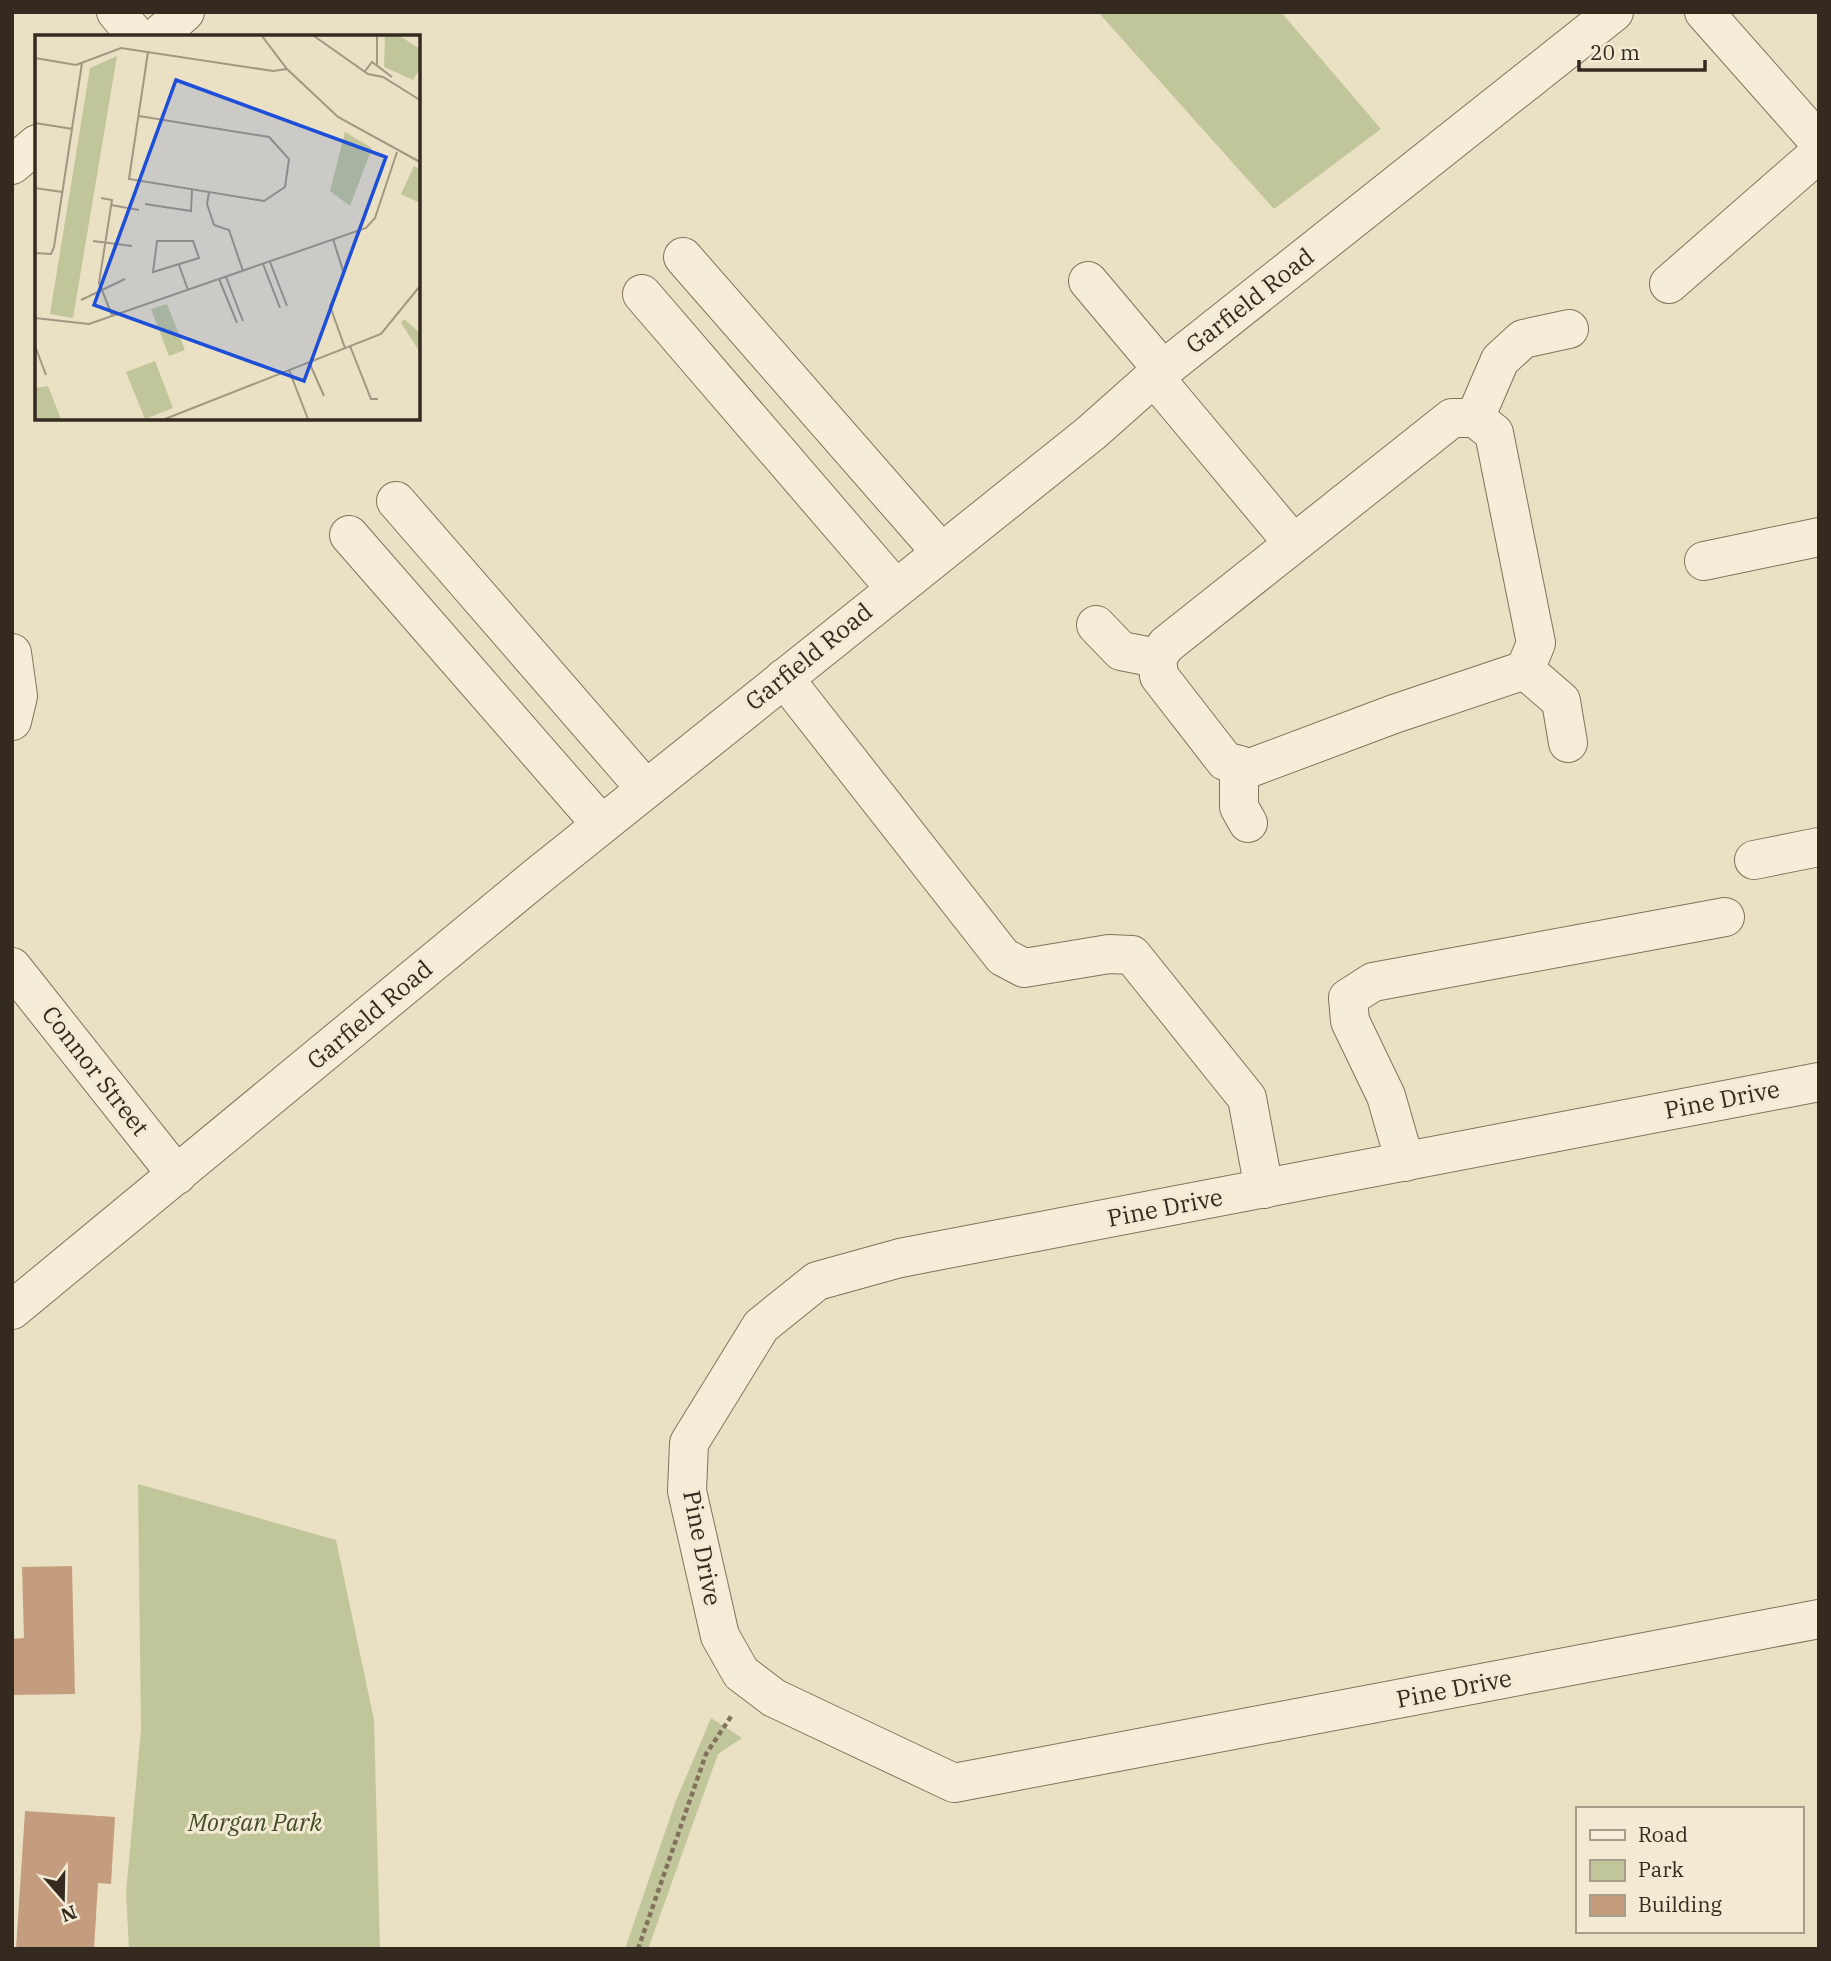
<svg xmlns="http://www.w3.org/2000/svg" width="1831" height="1961" font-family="'IBM Plex Serif',serif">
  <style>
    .green { fill: #c0c699 }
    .building { fill: #c49d7e }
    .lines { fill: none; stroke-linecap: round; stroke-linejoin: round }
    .minor-casing { stroke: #82725c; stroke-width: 40 }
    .path { stroke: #82725c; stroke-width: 4.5; stroke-dasharray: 5 3.5; stroke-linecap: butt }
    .minor { stroke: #f5edd7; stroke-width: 38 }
    .labels { text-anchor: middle; stroke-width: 6; stroke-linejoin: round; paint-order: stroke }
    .street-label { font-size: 24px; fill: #342a1f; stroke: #f2ead3 }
    .park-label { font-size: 24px; font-style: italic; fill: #434e27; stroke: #f2ead3 }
    .inset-road { fill: none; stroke: #a19782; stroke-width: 2 }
    .view { fill: #1d4ed8; fill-opacity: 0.15; stroke: #1d4ed8; stroke-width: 3.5 }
    .inset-edge { fill: none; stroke: #342a1f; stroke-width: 3.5 }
  </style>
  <rect width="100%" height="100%" fill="#eae0c4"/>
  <g class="green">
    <polygon points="1098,12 1281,12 1381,129 1274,209"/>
    <polygon points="138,1484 336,1540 374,1720 380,1949 129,1949 126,1893 141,1730"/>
    <polygon points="711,1718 742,1738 718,1754 648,1949 625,1949 675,1803"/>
  </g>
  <g class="building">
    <polygon points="72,1566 75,1694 12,1695 12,1639 24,1638 22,1567"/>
    <polygon points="25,1811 115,1817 111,1884 98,1883 94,1949 16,1949"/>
  </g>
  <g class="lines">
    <g class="minor-casing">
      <g id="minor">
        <polyline points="116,12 137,37"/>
        <polyline points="1704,12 1819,142"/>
        <polyline points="157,37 185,12"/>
        <polyline points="12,165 37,144"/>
        <polyline points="683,257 940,551"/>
        <polyline points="1088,281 1163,370"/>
        <polyline points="1669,284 1819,153"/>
        <polyline points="642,294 895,588"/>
        <polyline points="1154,377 1293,543"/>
        <polygon points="1452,418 1475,418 1494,433 1536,643 1525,670 1394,714 1250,768 1225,761 1159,676 1157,658 1166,645"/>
        <polyline points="1475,418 1500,360 1523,339 1569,329"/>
        <polyline points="396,501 646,789"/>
        <polyline points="349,535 601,824"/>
        <polyline points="1704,561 1819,537"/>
        <polyline points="1096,625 1121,651 1157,658"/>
        <polyline points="12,653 18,696 12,721"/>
        <polyline points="1525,670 1561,701 1568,743"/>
        <polyline points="784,678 1003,957 1024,968 1109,954 1132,955 1247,1098 1264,1189"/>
        <polyline points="1239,765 1239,807 1248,823"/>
        <polyline points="1754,860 1819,847"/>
        <polyline points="12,967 177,1175"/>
        <polyline points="1819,1082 900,1258 817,1281 761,1326 689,1443 687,1491 720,1636 741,1673 774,1698 954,1783 1819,1619"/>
        <polyline points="1405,1162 1386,1096 1350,1021 1348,998 1373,982 1725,917"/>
        <polyline points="12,1310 534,879 1091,433 1154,377 1614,12"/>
      </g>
    </g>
    <polyline class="path" points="638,1949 706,1754 732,1715"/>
    <use href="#minor" class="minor"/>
  </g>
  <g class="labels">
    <g class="street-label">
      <text transform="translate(1250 301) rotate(-38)" y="8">Garfield Road</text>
      <text transform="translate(809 657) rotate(-39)" y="8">Garfield Road</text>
      <text transform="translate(370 1015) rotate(-40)" y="8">Garfield Road</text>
      <text transform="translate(95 1071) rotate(52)" y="8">Connor Street</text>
      <text transform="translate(1722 1100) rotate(-11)" y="8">Pine Drive</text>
      <text transform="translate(1165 1208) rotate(-11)" y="8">Pine Drive</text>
      <text transform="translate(702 1548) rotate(79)" y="8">Pine Drive</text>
      <text transform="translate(1454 1689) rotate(-11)" y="8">Pine Drive</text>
    </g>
    <g class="park-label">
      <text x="255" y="1831">Morgan Park</text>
    </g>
  </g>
  <g transform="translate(35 35)">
    <rect width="385" height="385" fill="#eae0c4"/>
    <path d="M350,1H365L385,14V34L378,45L349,32ZM82,21L38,283L15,279L55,33ZM310,97L337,113L315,171L295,156ZM379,131L385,134V168L366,159ZM132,269L150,315L134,321L116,274ZM369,284L385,298L384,328L383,314L366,288ZM120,326L138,373L110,384L91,337ZM13,351L26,384H0V353Z" fill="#c0c699"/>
    <path class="inset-road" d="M227,1L252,34L303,82L385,127M279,1L333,39L348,42L385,65M0,23L41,30L86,13L238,36L252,34M342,30V1M330,36L337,27L357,42M104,81L234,102L254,124L250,152L229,166L94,144L113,17M0,88L38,94M0,153L27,157M174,157L172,169L179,190L194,195L208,236M66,163L77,165L64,248L77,280M110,169L156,176L157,155M76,170L104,175M298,204L309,239L295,271L310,313M58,206L97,211M122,206H158L164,223L118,237ZM0,218L16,219L19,212L47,28M235,227L252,271M228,229L245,273M144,230L153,255M191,242L208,286M184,244L202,288M46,265L90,244M0,283L54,289L331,193L340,183L362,117M0,311L11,340M315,311L336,364H343M274,327L289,361M254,335L273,384M130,384L346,299L385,251"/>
    <path class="view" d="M141,45L351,122L269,346L59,270Z"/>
    <rect width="385" height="385" class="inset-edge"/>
  </g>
  <rect width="1831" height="1961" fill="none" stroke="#342a1f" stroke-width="28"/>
  <rect x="1576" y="1807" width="228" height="126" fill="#f2ead3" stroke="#a69d8b" stroke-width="2"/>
  <rect x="1590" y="1830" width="35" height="10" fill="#f5edd7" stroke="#a69d8b" stroke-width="2"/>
  <text x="1638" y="1842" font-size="21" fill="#342a1f">Road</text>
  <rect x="1590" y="1860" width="35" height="21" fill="#c0c699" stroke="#a69d8b" stroke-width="2"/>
  <text x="1638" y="1877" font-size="21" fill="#342a1f">Park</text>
  <rect x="1590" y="1895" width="35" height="21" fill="#c49d7e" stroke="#a69d8b" stroke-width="2"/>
  <text x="1638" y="1912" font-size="21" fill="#342a1f">Building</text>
  <g transform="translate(63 1898) rotate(160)" stroke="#f2ead3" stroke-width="5" paint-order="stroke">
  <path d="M0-5L12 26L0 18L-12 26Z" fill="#342a1f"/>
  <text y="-10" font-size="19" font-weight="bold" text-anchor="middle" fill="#342a1f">N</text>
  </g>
  <path d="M1579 60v10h126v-10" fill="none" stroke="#342a1f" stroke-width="3.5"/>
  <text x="1590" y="60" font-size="21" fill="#342a1f" stroke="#f2ead3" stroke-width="5" paint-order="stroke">20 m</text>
</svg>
